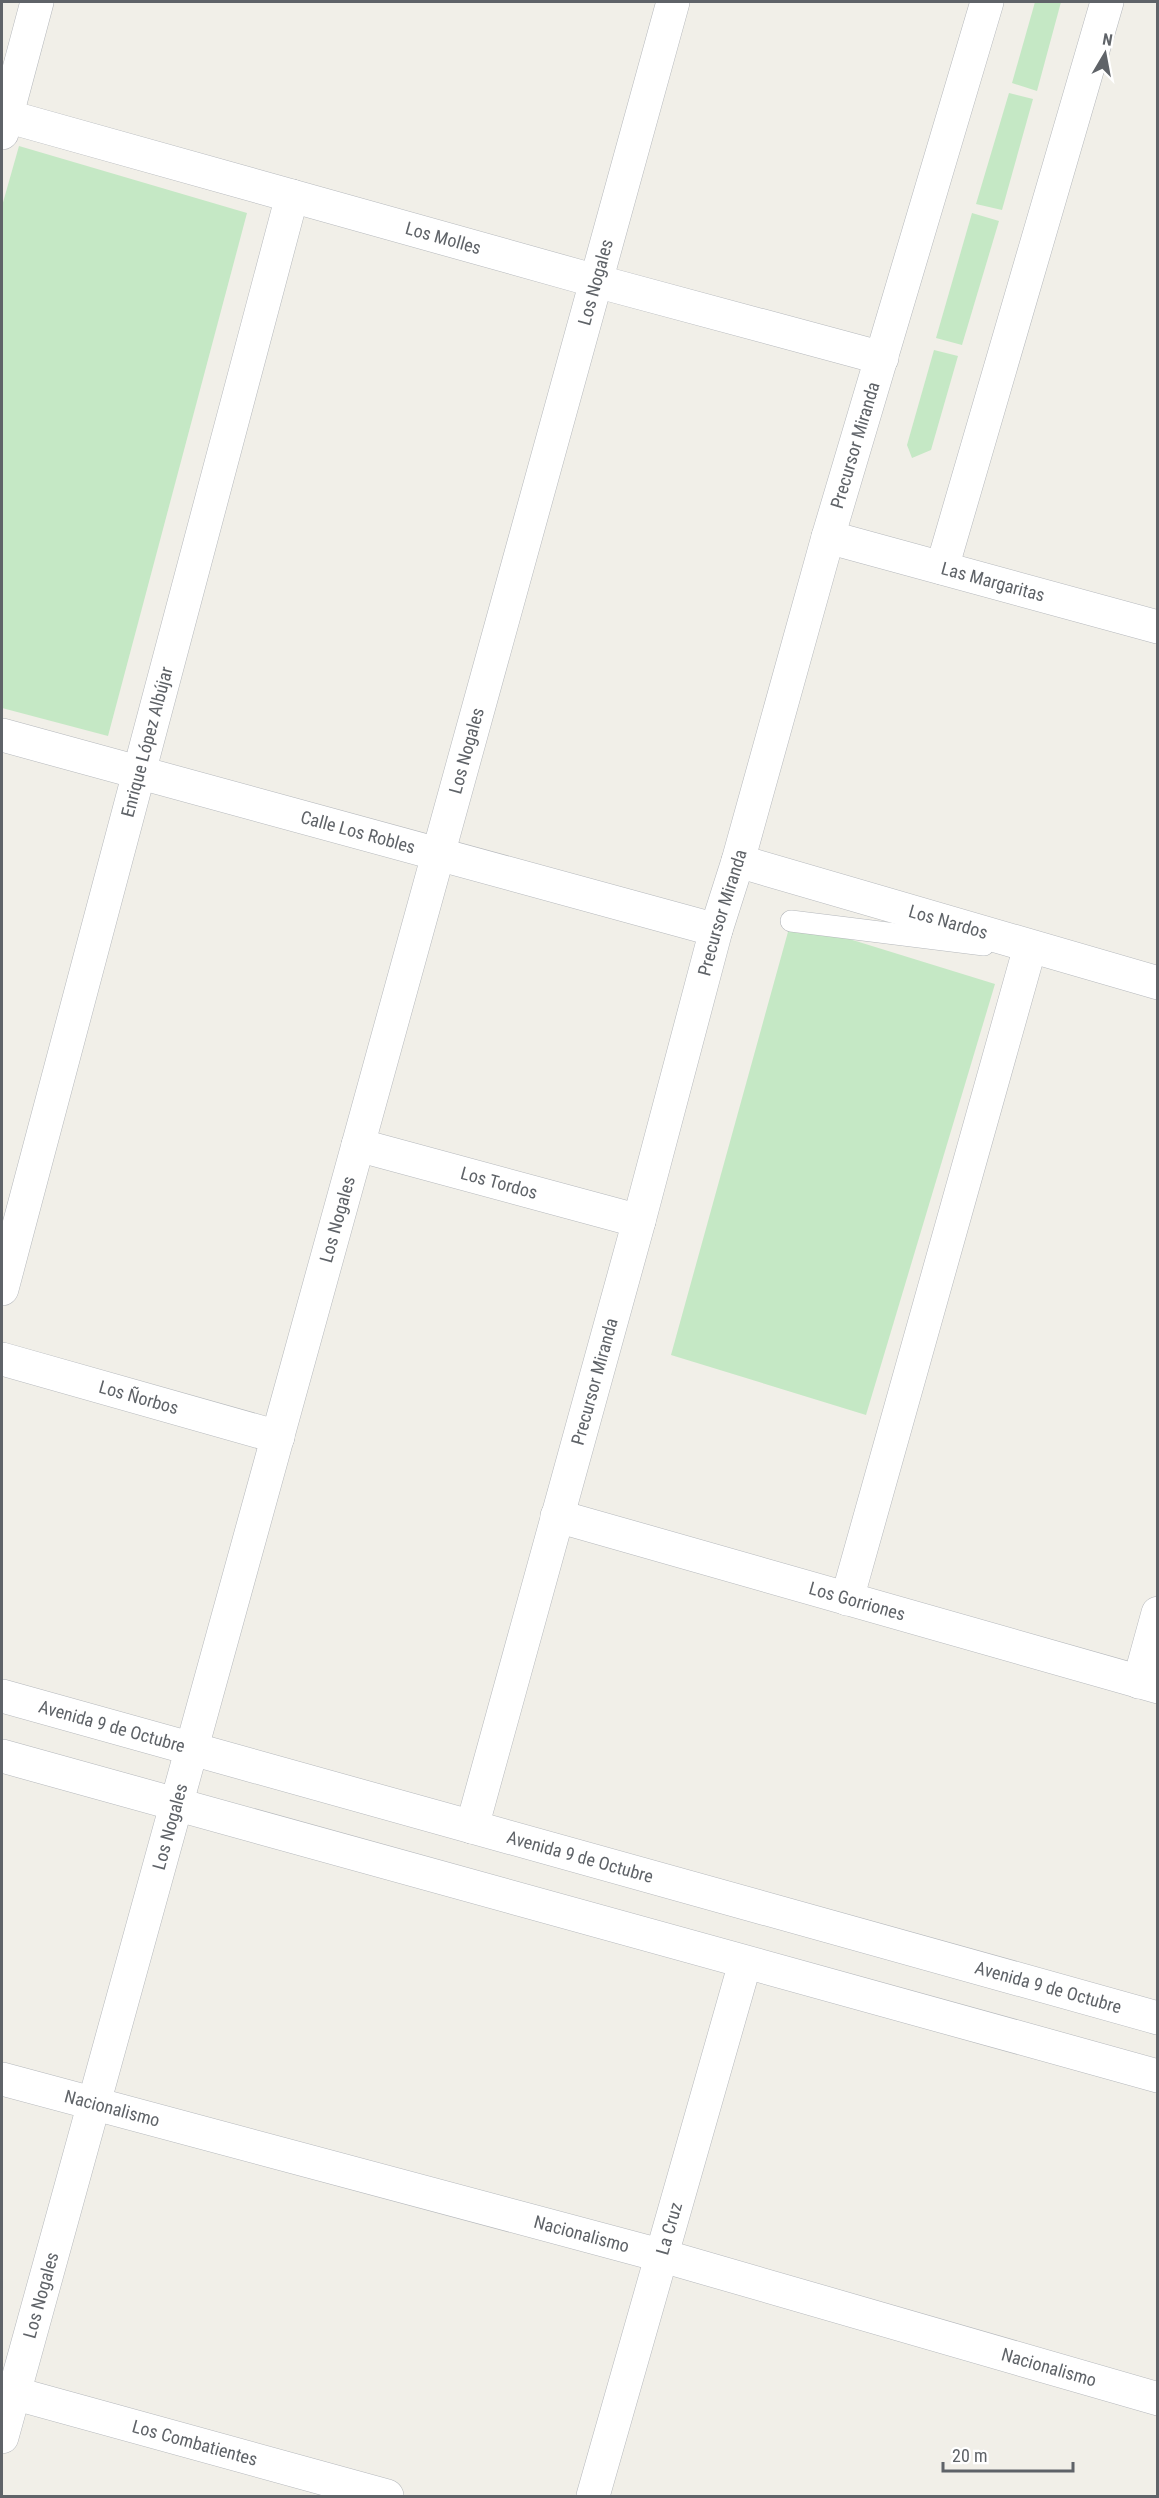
<svg xmlns="http://www.w3.org/2000/svg" width="1159" height="2498" font-family="'Roboto Condensed',sans-serif">
  <style>
    .green { fill: #c5e8c5 }
    .lines { fill: none; stroke-linecap: round; stroke-linejoin: round }
    .service-casing { stroke: #b5b8bc; stroke-width: 22 }
    .minor-casing { stroke: #b5b8bc; stroke-width: 34 }
    .tertiary-casing { stroke: #b5b8bc; stroke-width: 34 }
    .service { stroke: #fff; stroke-width: 21 }
    .minor { stroke: #fff; stroke-width: 33 }
    .tertiary { stroke: #fff; stroke-width: 33 }
    .labels { text-anchor: middle; stroke-width: 6; stroke-linejoin: round; paint-order: stroke }
    .street-label { font-size: 18px; fill: #5f6368; stroke: #fff }
  </style>
  <rect width="100%" height="100%" fill="#f1efe8"/>
  <g class="green">
    <polygon points="1035,2 1061,2 1037,91 1012,83"/>
    <polygon points="1009,93 1033,99 1002,210 976,204"/>
    <polygon points="19,146 247,213 108,736 2,708 2,206"/>
    <polygon points="972,213 999,221 962,345 936,338"/>
    <polygon points="934,350 958,356 931,450 912,458 907,445"/>
    <polygon points="791,921 995,984 866,1415 671,1355"/>
  </g>
  <g class="lines">
    <g class="service-casing">
      <polyline id="service" points="791,921 984,945"/>
    </g>
    <g class="minor-casing">
      <g id="minor">
        <path id="s1" d="M6,116L596,281L882,358"/>
        <polyline points="2,133 37,2"/>
        <path id="s2" d="M828,537L1158,627"/>
        <polyline points="942,568 1107,2"/>
        <path id="s3" d="M2,735L716,930"/>
        <path id="s4" d="M738,861L1158,983"/>
        <path id="s5" d="M358,1145L639,1221"/>
        <path id="s6" d="M2,1289L292,196"/>
        <path id="s7" d="M2,1359L278,1437"/>
        <path id="s8" d="M557,1516L1158,1687"/>
        <polyline points="847,1599 1030,947"/>
        <polyline points="1139,1682 1158,1613"/>
        <path id="s9" d="M472,1827L639,1221L716,930L738,861L828,537L987,2"/>
        <path id="s10" d="M2,2079L663,2256L1158,2399"/>
        <path id="s11" d="M2,2390L387,2496"/>
        <path id="s12" d="M2,2437L673,2"/>
        <path id="s13" d="M593,2496L745,1963"/>
      </g>
    </g>
    <g class="tertiary-casing">
      <g id="tertiary">
        <path id="s14" d="M2,1696L1158,2018"/>
        <polyline points="2,1756 1158,2076"/>
      </g>
    </g>
    <use href="#service" class="service"/>
    <use href="#minor" class="minor"/>
    <use href="#tertiary" class="tertiary"/>
  </g>
  <g class="labels">
    <g class="street-label">
      <text dy="6" stroke="none"><textPath href="#s1" startOffset="454">Los Molles</textPath></text>
      <text dy="6" stroke="none"><textPath href="#s12" startOffset="2235">Los Nogales</textPath></text>
      <text dy="6" stroke="none"><textPath href="#s9" startOffset="1434">Precursor Miranda</textPath></text>
      <text dy="6" stroke="none"><textPath href="#s2" startOffset="171">Las Margaritas</textPath></text>
      <text dy="6" stroke="none"><textPath href="#s6" startOffset="566">Enrique López Albújar</textPath></text>
      <text dy="6" stroke="none"><textPath href="#s12" startOffset="1749">Los Nogales</textPath></text>
      <text dy="6" stroke="none"><textPath href="#s3" startOffset="369">Calle Los Robles</textPath></text>
      <text dy="6" stroke="none"><textPath href="#s9" startOffset="948">Precursor Miranda</textPath></text>
      <text dy="6" stroke="none"><textPath href="#s4" startOffset="219">Los Nardos</textPath></text>
      <text dy="6" stroke="none"><textPath href="#s5" startOffset="146">Los Tordos</textPath></text>
      <text dy="6" stroke="none"><textPath href="#s12" startOffset="1263">Los Nogales</textPath></text>
      <text dy="6" stroke="none"><textPath href="#s9" startOffset="462">Precursor Miranda</textPath></text>
      <text dy="6" stroke="none"><textPath href="#s7" startOffset="142">Los Ñorbos</textPath></text>
      <text dy="6" stroke="none"><textPath href="#s8" startOffset="312">Los Gorriones</textPath></text>
      <text dy="6" stroke="none"><textPath href="#s14" startOffset="114">Avenida 9 de Octubre</textPath></text>
      <text dy="6" stroke="none"><textPath href="#s12" startOffset="633">Los Nogales</textPath></text>
      <text dy="6" stroke="none"><textPath href="#s14" startOffset="600">Avenida 9 de Octubre</textPath></text>
      <text dy="6" stroke="none"><textPath href="#s14" startOffset="1086">Avenida 9 de Octubre</textPath></text>
      <text dy="6" stroke="none"><textPath href="#s10" startOffset="114">Nacionalismo</textPath></text>
      <text dy="6" stroke="none"><textPath href="#s13" startOffset="278">La Cruz</textPath></text>
      <text dy="6" stroke="none"><textPath href="#s10" startOffset="600">Nacionalismo</textPath></text>
      <text dy="6" stroke="none"><textPath href="#s12" startOffset="147">Los Nogales</textPath></text>
      <text dy="6" stroke="none"><textPath href="#s10" startOffset="1086">Nacionalismo</textPath></text>
      <text dy="6" stroke="none"><textPath href="#s11" startOffset="200">Los Combatientes</textPath></text>
    </g>
  </g>
  <rect width="1159" height="2498" fill="none" stroke="#5f6368" stroke-width="6"/>
  <g transform="translate(1105 54) rotate(10)" stroke="#ffffff" stroke-width="4.5" paint-order="stroke">
  <path d="M0-4.5L10 22L0 15L-10 22Z" fill="#5f6368"/>
  <text y="-9" font-size="16" font-weight="bold" text-anchor="middle" fill="#5f6368">N</text>
  </g>
  <path d="M943 2462v9h130v-9" fill="none" stroke="#5f6368" stroke-width="3"/>
  <text x="952" y="2462" font-size="18" fill="#5f6368" stroke="#ffffff" stroke-width="4.5" paint-order="stroke">20 m</text>
</svg>
